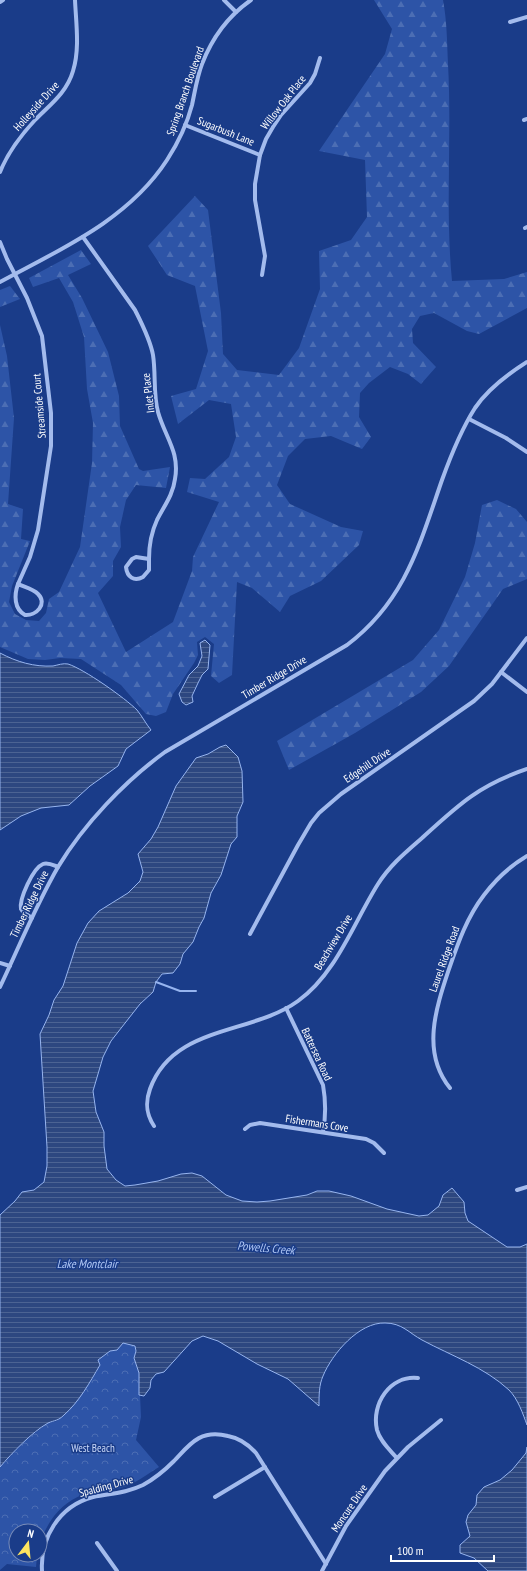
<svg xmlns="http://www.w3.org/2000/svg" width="527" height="1571" font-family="'PT Sans Narrow',sans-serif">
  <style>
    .forest { fill: url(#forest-firs) }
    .park { fill: url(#park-crowns) }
    .water { fill: url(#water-rules); stroke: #96b4ef }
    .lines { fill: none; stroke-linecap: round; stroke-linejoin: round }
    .stream { stroke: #96b4ef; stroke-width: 2 }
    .street { stroke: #a3bbed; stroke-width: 4 }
    .labels { text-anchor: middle; stroke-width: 3; stroke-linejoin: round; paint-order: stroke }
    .street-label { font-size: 11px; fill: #fff; stroke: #1a3c89 }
    .park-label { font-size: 11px; fill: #c9d8f9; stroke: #1a3c89 }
    .water-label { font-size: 12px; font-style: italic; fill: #afc6f4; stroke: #1a3c89 }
  </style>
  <defs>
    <pattern id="forest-firs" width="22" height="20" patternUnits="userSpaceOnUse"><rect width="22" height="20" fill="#2d54a7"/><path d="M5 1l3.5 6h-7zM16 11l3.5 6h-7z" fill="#4c6eb4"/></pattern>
    <pattern id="park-crowns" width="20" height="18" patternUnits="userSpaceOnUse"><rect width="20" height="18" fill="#2d54a7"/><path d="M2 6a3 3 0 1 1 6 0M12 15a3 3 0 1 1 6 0" fill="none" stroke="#4c6eb4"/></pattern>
    <pattern id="water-rules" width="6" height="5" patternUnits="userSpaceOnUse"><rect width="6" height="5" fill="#2d4780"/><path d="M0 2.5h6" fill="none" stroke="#4c6393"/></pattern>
  </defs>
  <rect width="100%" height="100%" fill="#1a3c89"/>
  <g class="forest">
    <path d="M374,0H443C447,21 447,42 448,64C452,136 445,209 452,281L504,279L527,272V308L479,334L467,331L434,313L420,316L412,329L413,343L436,367L421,384L408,374L390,367L369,383L360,393L359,417L371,437L362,449L331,436L305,439L288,456L277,485L290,504L341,527L363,531L359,545L321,581L290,596L280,612L252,588L237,582L232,675L219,683L211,676L214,644L205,637L197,642L198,655L194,663L173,694L166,712L156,716L146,714L121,685L81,659L60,658L45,660L28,659L0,647V325L7,356L14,418L8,504L23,509L21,539L30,541L12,586L9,602L15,614L26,620L39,621L46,613L49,599L59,592L80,547L92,463L93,423L87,389L84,337L73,302L59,278L33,287L29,278L81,250L91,264L68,275L82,298L108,352L119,396L120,426L139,469L143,471L170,467L166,488L136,485L126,500L120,527L121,547L113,561V576L98,593L126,652L173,622L192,571L193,557L219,502L187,492L190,478L205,479L229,457L236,437L231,404L209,400L178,424L171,396L196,389L208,351L195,286L167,275L148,246L195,196L208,210L221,313L223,354L237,370L279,375L299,348L320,289L319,251L351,240L367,217L365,160L319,151L385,54L392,29Z"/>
    <polygon points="10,286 20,299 0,307 0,290"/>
    <polygon points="497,500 516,509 527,522 527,579 503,589 449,666 421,692 355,733 289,770 277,741 413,660 439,630 465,577 475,543 482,505"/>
  </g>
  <path class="park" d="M122,1343H128L135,1345L136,1351L134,1358L139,1373L141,1417L136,1440L159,1467C147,1474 135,1484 121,1488C109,1491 96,1489 84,1494C61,1503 48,1520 40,1543V1531H16V1555H37L36,1567L7,1564L0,1570V1467L26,1440L48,1423L57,1421L76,1402L91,1381L100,1366L98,1360L110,1351L117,1350Z"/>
  <g class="water">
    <polygon points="205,640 210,645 208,669 202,675 198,683 192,696 193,702 186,705 182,702 179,694 189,675 198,666 202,656 200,643"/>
    <path d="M0,653C17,662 34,667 53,666C58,665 63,663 68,664C84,669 125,698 137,710C142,716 146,724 151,730L126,749L118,766L90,786L69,805L41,808L21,816L0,830Z"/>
    <path d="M226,745L238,757L242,771L243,802L237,816V837L231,844L221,875L211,893L204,918L199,927L193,942L183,954L180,964L173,973L162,974L156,982L153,992L140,1004L111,1041L103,1057L93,1091L96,1112L104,1132V1146L107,1169L116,1180L125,1186L135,1185L158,1181L181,1174L192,1173L202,1176L226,1195L242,1201L257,1202L270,1201L307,1195L317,1191H329L351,1196L387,1209L419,1216L428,1215L439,1206L443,1195L452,1188L464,1202L465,1213L468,1221L507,1247H520L527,1244V1425C523,1414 518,1399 509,1390C484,1367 452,1356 422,1340C409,1333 402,1323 385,1323C359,1322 332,1354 323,1376C319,1385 319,1395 319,1406L288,1379L257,1364L218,1341L203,1336L192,1341L164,1372L156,1374L151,1380L150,1388L144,1396L139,1395V1373L134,1358L136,1351L135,1346L123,1343L117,1350L110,1351L98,1360L100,1365C90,1382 79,1402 64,1415C58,1421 55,1420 48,1423C32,1432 12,1453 0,1467V1215L15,1201L22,1192L34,1190L44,1182L47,1166V1147L40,1034L49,1015L54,1000L63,986L77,943L88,923L99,911L128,893L140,881L143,872L138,854L151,839L158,827L176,786L196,758L208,754L220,747Z"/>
    <polygon points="527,1447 527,1571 488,1571 474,1558 460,1553 460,1545 470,1536 466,1522 468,1515 476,1505 477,1495 484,1487 500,1480 512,1470 526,1453"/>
  </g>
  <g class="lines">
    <polyline class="stream" points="156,982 180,991 196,991"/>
    <g class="street">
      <polyline points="224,0 236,12"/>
      <polyline points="0,2 3,0"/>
      <polyline points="510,22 527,17"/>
      <polyline points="524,120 527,119"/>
      <polyline points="185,125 260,155"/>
      <path d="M0,172C8,152 21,135 36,119C51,104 67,92 73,71C80,49 76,23 75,0"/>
      <polyline points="525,228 527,227"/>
      <path d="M83,237L135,310C142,324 150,339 153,355C156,374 153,394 158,412C165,437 180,452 175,479C173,495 164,506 157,520C151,533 149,545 149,559"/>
      <polyline points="0,242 7,259 27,298 42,336 51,413 51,446 38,530 30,557 18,584"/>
      <polyline points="262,275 265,256 255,200 255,184 260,155 266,139 273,127 281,115 310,83 315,74 320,58"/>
      <path d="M0,282C61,249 128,220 167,160C178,143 187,124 192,105C195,91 197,77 202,64C212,38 228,16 251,0"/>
      <polyline points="469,419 506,438 527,452"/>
      <path d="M136,557L149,559V570L143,577C134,582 127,577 126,567L132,559Z"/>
      <path d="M18,584C24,587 33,589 38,594C48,604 36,616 25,615C14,609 14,595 18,584Z"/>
      <polyline points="501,672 527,692"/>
      <path d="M32,918L23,912L21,909C19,899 33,868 43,864C48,862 53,865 58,867"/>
      <polyline points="250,934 298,845 311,823 319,813 341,794 474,701 492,684 527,638"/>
      <polyline points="0,963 10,966"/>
      <path d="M0,987C19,947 36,905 58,867C84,824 125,781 165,752L347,645C405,601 419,546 442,480C451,455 461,430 475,408C488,389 508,374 527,362"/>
      <path d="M286,1008L323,1085C326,1102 326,1116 323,1132"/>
      <path d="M450,1088C421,1052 436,1008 449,969C458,943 467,917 484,895C496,879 510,866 527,856"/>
      <path d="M154,1126C146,1114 145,1103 150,1089C173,1025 251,1035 298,1001C336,974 354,922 378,884C390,865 406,852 422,838C458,805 479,785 527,769"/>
      <polyline points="245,1129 250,1125 260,1123 366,1139 374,1143 384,1153"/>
      <polyline points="517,1190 527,1187"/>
      <path d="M396,1457C389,1449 380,1441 377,1430C371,1404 390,1375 418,1378"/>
      <polyline points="215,1497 265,1467"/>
      <polyline points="97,1543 117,1571"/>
      <path d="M42,1571C40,1538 59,1506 93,1497C111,1493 124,1494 143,1485C154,1479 165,1470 174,1461C190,1444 200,1429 228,1436C239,1438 248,1444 256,1453L326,1564"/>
      <polyline points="322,1571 346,1526 385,1471 408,1447 441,1420"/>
    </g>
  </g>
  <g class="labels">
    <g class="street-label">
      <text transform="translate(185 91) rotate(-71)" y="4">Spring Branch Boulevard</text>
      <text transform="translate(283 102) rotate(-52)" y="4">Willow Oak Place</text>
      <text transform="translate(36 106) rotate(-48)" y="4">Holleyside Drive</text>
      <text transform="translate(226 131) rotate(22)" y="4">Sugarbush Lane</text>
      <text transform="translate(148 393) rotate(-97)" y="4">Inlet Place</text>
      <text transform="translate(39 406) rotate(-95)" y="4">Streamside Court</text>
      <text transform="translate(274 677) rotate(-31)" y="4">Timber Ridge Drive</text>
      <text transform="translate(367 765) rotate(-34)" y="4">Edgehill Drive</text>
      <text transform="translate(29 904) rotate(-64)" y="4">Timber Ridge Drive</text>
      <text transform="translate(333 942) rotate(-59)" y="4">Beachview Drive</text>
      <text transform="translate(444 959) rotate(-70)" y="4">Laurel Ridge Road</text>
      <text transform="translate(317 1054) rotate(65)" y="4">Battersea Road</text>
      <text transform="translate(317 1123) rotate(9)" y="4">Fishermans Cove</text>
      <text transform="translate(106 1486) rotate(-15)" y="4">Spalding Drive</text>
      <text transform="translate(349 1508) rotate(-56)" y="4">Moncure Drive</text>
    </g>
    <g class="park-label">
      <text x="93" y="1452">West Beach</text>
    </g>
    <g class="water-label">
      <text transform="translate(266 1248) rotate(5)" y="4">Powells Creek</text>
      <text x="87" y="1268">Lake Montclair</text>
    </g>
  </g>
  <g transform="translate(28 1543) rotate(16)"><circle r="19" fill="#1a3c89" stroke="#768ab8"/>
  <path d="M0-3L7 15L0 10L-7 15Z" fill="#ffe55f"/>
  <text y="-6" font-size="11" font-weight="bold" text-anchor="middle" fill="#ffffff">N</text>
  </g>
  <path d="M391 1555v6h103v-6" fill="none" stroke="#ffffff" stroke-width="2"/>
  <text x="397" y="1555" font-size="12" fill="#ffffff" stroke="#1a3c89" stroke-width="3" paint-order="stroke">100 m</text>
</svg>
